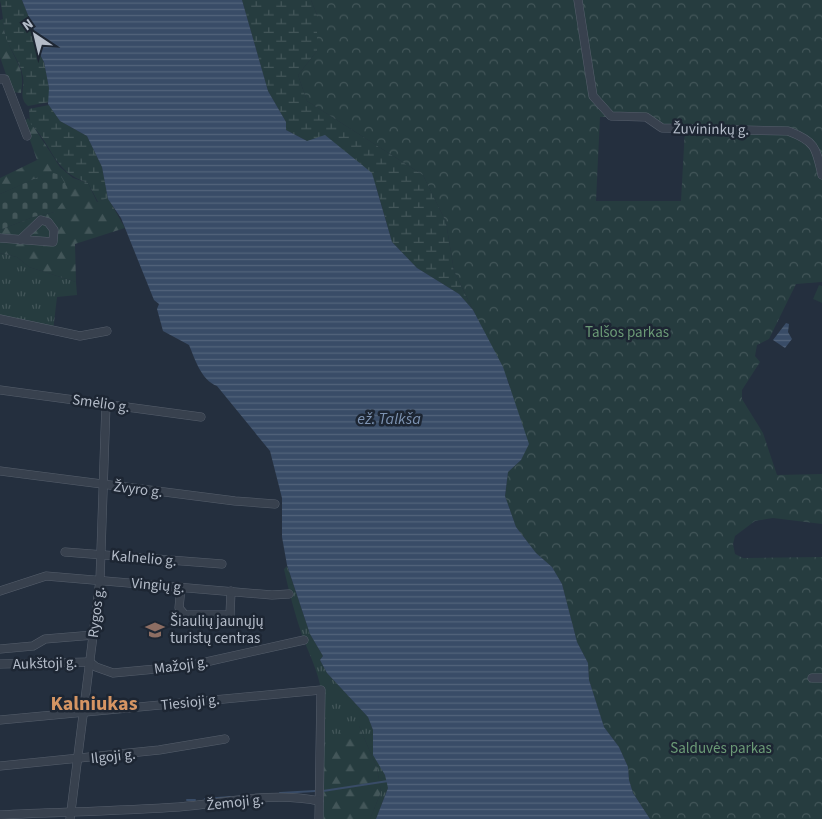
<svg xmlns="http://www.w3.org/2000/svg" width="822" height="819" font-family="'Source Sans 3',sans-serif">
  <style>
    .grass { fill: url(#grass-tufts) }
    .forest { fill: url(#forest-firs) }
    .wetland { fill: url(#wetland-marsh) }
    .cemetery { fill: url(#cemetery-stones) }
    .park { fill: url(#park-crowns); fill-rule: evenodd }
    .pitch { fill: #263c3f }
    .water { fill: url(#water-rules) }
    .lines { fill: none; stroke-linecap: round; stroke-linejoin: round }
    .stream { stroke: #394c67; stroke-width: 2 }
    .minor-casing { stroke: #565f6c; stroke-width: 9 }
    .minor { stroke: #38414e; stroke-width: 8 }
    .labels { text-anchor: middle; stroke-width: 5; stroke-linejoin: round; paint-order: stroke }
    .street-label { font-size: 15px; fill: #b4bcc9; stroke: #1d2633 }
    .park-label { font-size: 15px; fill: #6b9a76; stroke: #1d2633 }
    .poi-label { font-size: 15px; fill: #b4bcc9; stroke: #1d2633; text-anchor: start }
    .water-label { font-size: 16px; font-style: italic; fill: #7c92b1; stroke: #1d2633 }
    .district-label { font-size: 20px; font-weight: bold; fill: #d59563; stroke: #1d2633 }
  </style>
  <defs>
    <pattern id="grass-tufts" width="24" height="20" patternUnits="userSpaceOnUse" patternTransform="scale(1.25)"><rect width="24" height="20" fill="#263c3f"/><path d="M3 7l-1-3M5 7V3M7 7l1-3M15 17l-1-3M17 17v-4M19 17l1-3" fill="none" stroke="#435659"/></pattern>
    <pattern id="forest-firs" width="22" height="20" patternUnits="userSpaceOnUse" patternTransform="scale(1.25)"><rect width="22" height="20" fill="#263c3f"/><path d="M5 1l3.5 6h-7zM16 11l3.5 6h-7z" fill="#435659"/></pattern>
    <pattern id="wetland-marsh" width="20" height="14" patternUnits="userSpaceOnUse" patternTransform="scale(1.25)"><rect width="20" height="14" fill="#263c3f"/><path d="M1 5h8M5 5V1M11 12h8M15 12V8" fill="none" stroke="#435659"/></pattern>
    <pattern id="cemetery-stones" width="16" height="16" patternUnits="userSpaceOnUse" patternTransform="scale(1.25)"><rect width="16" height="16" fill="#263c3f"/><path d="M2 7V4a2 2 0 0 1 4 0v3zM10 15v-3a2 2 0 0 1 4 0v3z" fill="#435659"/></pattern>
    <pattern id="park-crowns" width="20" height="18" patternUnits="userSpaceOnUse" patternTransform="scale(1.25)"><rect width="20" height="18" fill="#263c3f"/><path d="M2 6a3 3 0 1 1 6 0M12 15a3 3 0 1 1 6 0" fill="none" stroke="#435659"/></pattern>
    <pattern id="water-rules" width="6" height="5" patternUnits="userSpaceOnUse" patternTransform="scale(1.25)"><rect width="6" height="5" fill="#394c67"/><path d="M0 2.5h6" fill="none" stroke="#53647b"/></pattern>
  </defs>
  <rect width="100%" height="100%" fill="#242f3e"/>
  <g class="grass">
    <polygon points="0,253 17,257 29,267 76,282 77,295 57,297 53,331 0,319"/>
    <path d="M287,566L310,634L323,656L320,660L327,673L368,717L373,730V750L388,781V788L376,819H370L381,792L377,768L359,726L323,769L324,819H319L321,690C318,671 310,656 303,638C295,615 289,592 284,569Z"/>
  </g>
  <g class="forest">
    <path d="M3,19C4,25 4,33 7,39C14,61 26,67 21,93L12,92L0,57V20Z"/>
    <polygon points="28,118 60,167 73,178 88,183 97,202 108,198 125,228 75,244 76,282 29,267 17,257 0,253 0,230 33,217 55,212 51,172 0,194 0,178 37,160 24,123"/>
    <polygon points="359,726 377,768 381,792 370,819 324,819 323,769 341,729"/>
  </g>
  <g class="wetland">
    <path d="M0,0H22L34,30L38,51L44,62L49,88V102L28,106C18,97 25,89 23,77C21,63 11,52 6,38C3,26 3,12 0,0Z"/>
    <polygon points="242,0 311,0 317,15 317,51 298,75 307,101 423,175 446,222 454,271 473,310 459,294 417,268 392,242 376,186 307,141 286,130 286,122 268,91"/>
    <path d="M49,105L60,121L87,136L102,167L108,198L98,202L88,183C52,171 54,147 30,123L29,109Z"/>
  </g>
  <polygon class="cemetery" points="50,172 60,175 70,192 55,212 33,217 0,230 0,194"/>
  <path class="park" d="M311,0H822V282L796,284L769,339L757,345L755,356L760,362L742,390V399L763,433L777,475L822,474V524L773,518L755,521L735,536L733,544L735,554L743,558L822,557V819H650L633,793L629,780L628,767L619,747L604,727L589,680L588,663L577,642L562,584L552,567L536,553L516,527L505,496L508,472L521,460L509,383L454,271L446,222L423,175L307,101L298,75L317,51V15ZM600,117H646L662,128H685L681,201H596Z"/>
  <polygon class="pitch" points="819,285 822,286 822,303 813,299"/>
  <g class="water">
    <path d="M22,0H242L268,91L286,122V130L307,141L325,135L372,173L392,242L417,268L459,294L473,310L503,367L529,444L521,460L508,472L505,496L516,527L536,553L552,567L562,584L577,642L588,663L589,680L604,727L619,747L628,767L629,780L633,793L650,819H376L388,788L385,775L373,755V730L368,717L327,673L320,660L323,656L310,634L287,565L282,537V498L270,451L217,386C201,380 195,359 189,345L163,331L157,309L159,304L154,300L121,218L108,199L102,167L87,136L60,121L48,104L49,88L44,62L38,51L34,30Z"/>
    <polygon points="786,323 789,324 788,332 792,339 785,348 773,340"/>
  </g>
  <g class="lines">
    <g class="stream">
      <polyline points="323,791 388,781"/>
      <polyline points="280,793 315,791"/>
      <polyline points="205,799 230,797"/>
      <polyline points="187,800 195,800"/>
    </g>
    <g class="minor-casing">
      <g id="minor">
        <path d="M578,0L593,96L611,116L646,117L662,128L788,131C815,141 816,147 822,175"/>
        <polyline points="0,79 5,79 27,136"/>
        <polyline points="0,238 53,242 54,230 48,222 41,220 20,240"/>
        <polyline points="0,319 80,336 107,331"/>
        <polyline points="0,390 201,417"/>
        <polyline points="0,471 235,501 275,504"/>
        <polyline points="65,552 222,564"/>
        <polyline points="181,587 179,608 185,615 230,615 231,591"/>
        <polyline points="0,591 46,576 272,595 289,594"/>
        <polyline points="0,649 33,646 45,639 94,635"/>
        <polyline points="0,664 90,662 96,667 113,673 188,666 304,640"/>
        <polyline points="812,678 822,678"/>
        <polyline points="0,720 321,690 319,819"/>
        <polyline points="0,766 159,750 225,739"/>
        <path d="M0,815C60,812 119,811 179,807C225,803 274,791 319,801"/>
        <polyline points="70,819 100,580 106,404"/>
      </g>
    </g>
    <use href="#minor" class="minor"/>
  </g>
  <defs>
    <g id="school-bare" transform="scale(1.5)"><path d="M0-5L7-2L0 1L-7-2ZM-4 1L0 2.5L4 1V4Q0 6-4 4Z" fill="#8d6e63" stroke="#1d2633" stroke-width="2.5" paint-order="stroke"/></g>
  </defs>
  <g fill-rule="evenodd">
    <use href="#school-bare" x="155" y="630"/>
  </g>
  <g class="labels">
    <g class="street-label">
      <text transform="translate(711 129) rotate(1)" y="5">Žuvininkų g.</text>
      <text transform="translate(101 403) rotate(8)" y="5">Smėlio g.</text>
      <text transform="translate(138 489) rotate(7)" y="5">Žvyro g.</text>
      <text transform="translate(144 558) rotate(5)" y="5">Kalnelio g.</text>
      <text transform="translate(158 585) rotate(5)" y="5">Vingių g.</text>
      <text transform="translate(96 612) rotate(-83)" y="5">Rygos g.</text>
      <text transform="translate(45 663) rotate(-2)" y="5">Aukštoji g.</text>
      <text transform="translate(181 665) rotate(-8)" y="5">Mažoji g.</text>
      <text transform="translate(190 702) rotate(-6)" y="5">Tiesioji g.</text>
      <text transform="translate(113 756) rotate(-6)" y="5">Ilgoji g.</text>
      <text transform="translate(235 802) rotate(-6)" y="5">Žemoji g.</text>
    </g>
    <g class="park-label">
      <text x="627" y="337">Talšos parkas</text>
      <text x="721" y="753">Salduvės parkas</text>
    </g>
    <g class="poi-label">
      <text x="170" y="626">Šiaulių jaunųjų<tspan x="170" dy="17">turistų centras</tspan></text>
    </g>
    <g class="water-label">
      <text x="389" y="424">ež. Talkša</text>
    </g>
    <g class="district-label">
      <text x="94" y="710">Kalniukas</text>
    </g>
  </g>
  <g transform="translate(35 35) rotate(325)" stroke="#1d2633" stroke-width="4" paint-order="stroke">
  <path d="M0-4L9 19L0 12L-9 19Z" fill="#b4bcc9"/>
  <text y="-8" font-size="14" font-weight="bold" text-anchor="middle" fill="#b4bcc9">N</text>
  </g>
</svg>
